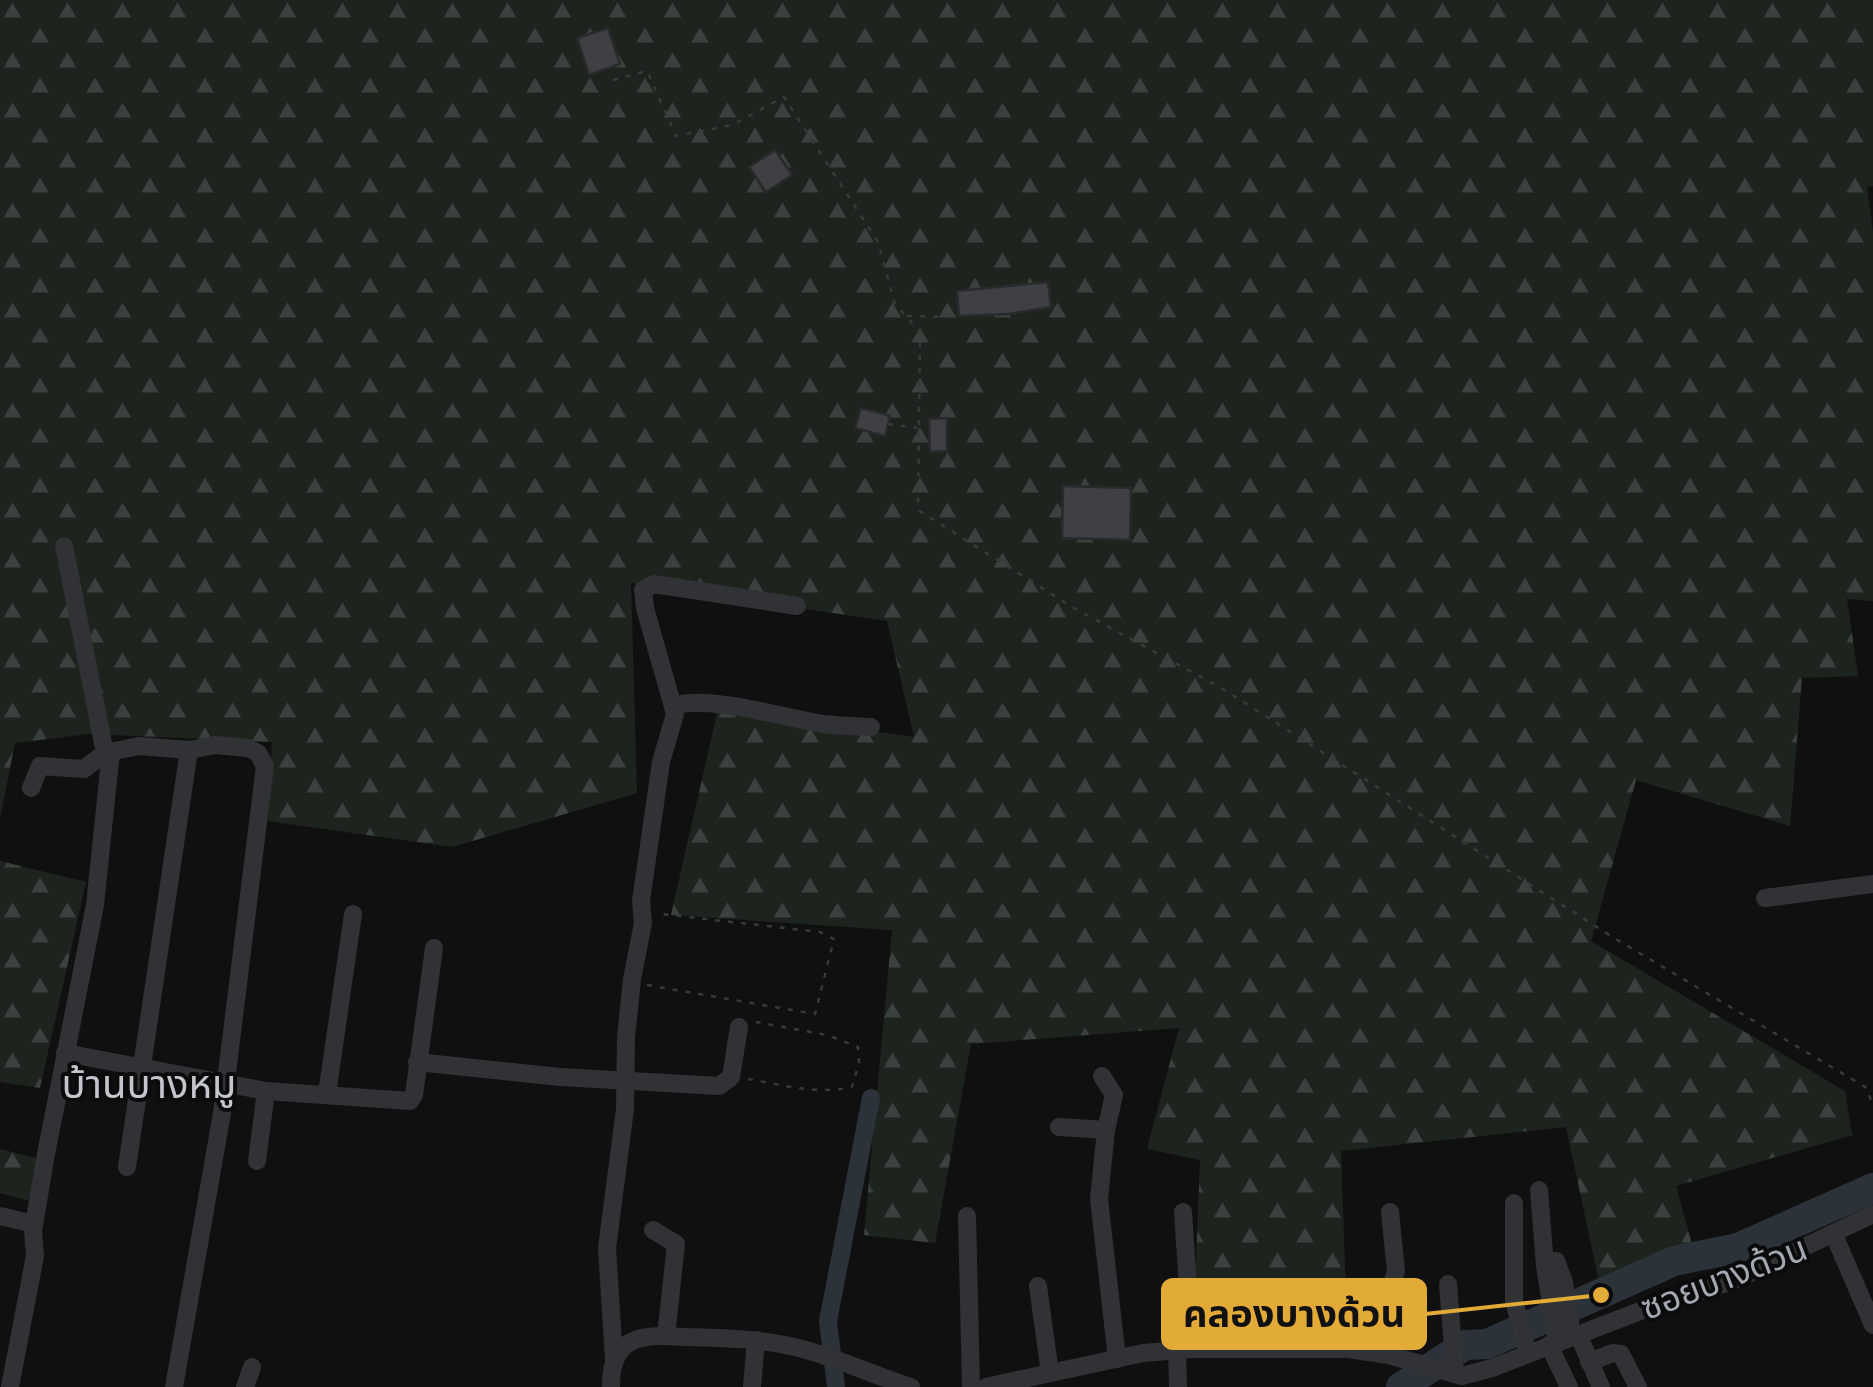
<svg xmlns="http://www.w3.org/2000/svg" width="1873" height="1387" font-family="Raleway,'Noto Sans Thai',sans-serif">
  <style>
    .forest { fill: url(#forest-firs) }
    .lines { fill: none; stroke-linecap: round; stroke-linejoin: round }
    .canal { stroke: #2b3239; stroke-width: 18 }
    .river { stroke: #2b3239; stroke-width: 30 }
    .building { fill: #3f4044; stroke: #2a2a2d; stroke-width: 2.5 }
    .path { stroke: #37393d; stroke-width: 2.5; stroke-dasharray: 5 8; stroke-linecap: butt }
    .minor { stroke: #313236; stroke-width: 18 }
    .labels { text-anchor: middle; stroke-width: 8; stroke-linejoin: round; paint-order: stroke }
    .street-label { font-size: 35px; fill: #a2a7b1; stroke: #0b0b0c }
    .quarter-label { font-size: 40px; fill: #c3c6cd; stroke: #0b0b0c }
    .leader { fill: none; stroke: #e2aa37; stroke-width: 4 }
    .callout-dot { fill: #e2aa37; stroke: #0b0b0c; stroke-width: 4 }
    .callout { fill: #e2aa37; stroke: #e2aa37; stroke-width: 4 }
    .callout-label { font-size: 38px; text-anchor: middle; font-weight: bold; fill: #111 }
  </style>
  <defs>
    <pattern id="forest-firs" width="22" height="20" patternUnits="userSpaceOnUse" patternTransform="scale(2.5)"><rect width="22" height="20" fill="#1d241e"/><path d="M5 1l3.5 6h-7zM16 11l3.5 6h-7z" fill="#3b413c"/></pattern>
  </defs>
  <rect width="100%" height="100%" fill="#101011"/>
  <g class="forest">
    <polygon points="0,0 1873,0 1873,186 1867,187 1873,232 1873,601 1847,599 1858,676 1802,678 1790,826 1636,780 1591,941 1845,1091 1852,1135 1676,1186 1693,1248 1601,1291 1566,1127 1341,1151 1346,1295 1195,1287 1200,1160 1147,1149 1179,1028 971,1044 935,1243 864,1235 892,930 671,915 718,709 914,737 887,621 631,583 637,793 452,847 268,821 272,742 88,734 15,743 0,818"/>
    <polygon points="0,861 86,882 40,1088 0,1082"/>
    <polygon points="0,1149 37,1158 29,1201 0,1193"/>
  </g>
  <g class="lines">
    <polyline class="canal" points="836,1387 828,1321 871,1098"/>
    <polyline class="river" points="1401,1387 1465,1345 1487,1344 1674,1261 1738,1248 1873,1188"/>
  </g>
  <g class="building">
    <polygon points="608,28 620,64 589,75 577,38"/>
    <polygon points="775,150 792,175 766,192 749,167"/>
    <polygon points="1048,282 1051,307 1008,314 959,316 957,291"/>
    <polygon points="861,408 890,416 885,436 855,428"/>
    <polygon points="947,418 947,451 930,452 929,419"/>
    <polygon points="1063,486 1131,488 1130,540 1062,538"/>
  </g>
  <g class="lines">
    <g class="path">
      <polyline points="613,80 647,71 676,136 732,125 784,97 878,242 895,304 920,332 918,510 1072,607 1223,689 1614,938 1867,1088 1873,1107"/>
      <polyline points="907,316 947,317"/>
      <polyline points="888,424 917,428"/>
      <polyline points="647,985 815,1014 834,939 820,932 661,914 660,917"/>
      <path d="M748,1079C782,1085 818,1095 852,1087L859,1063L858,1047L827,1035L756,1022"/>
    </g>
    <g class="minor">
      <polyline points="64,546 105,753"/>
      <path d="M673,706C706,694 786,718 823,724C839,726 856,726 871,727"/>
      <polyline points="31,788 40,766 84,769 105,753 139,746 189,750 215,745 248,748 258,753 265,766 222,1113 174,1387"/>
      <polyline points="1765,898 1873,884"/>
      <polyline points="65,1053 266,1091 410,1101 414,1095 434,948"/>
      <polyline points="417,1062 560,1077 719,1086 731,1077 739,1027"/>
      <polyline points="1102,1076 1114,1095 1106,1130 1099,1199 1117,1359"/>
      <polyline points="327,1094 353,914"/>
      <polyline points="1059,1127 1106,1130"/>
      <polyline points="257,1161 266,1091"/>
      <polyline points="127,1167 189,750"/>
      <polyline points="1539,1190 1545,1266 1557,1342"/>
      <polyline points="1514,1203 1514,1301 1528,1354"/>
      <polyline points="1183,1212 1192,1349"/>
      <polyline points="0,1216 34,1224"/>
      <polyline points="967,1216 971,1387"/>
      <polyline points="653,1230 676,1244 666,1336"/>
      <polyline points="1834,1235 1873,1325"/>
      <polyline points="1556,1261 1564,1282 1572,1336"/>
      <polyline points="1448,1284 1455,1374"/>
      <polyline points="1038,1286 1050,1373"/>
      <polyline points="1578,1334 1601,1387"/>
      <polyline points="1549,1345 1569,1387"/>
      <polyline points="1177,1350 1178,1387"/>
      <polyline points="1389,1355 1385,1309 1396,1271 1390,1212"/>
      <polyline points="614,1359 607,1248 625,1109 626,1037 632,979 643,923 641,901 661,762 675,714 645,608 643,590 654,584 797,606"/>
      <polyline points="1589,1362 1613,1353 1621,1354 1638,1387"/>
      <polyline points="10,1387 35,1256 33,1231 46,1154 95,905 111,751"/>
      <polyline points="245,1387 252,1367"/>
      <path d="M611,1387C611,1371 613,1356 626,1345C642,1333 667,1336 686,1337C730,1338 774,1339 816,1353C848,1363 879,1377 911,1387"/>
      <polyline points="752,1387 756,1340"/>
      <polyline points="986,1387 1143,1353 1192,1349 1348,1349 1389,1355 1462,1376 1492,1368 1648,1308 1736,1280 1873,1214"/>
    </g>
  </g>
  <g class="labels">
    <g class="street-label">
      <text transform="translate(1724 1278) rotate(-21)" y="12">ซอยบางด้วน</text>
    </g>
    <g class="quarter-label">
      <text x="149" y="1098">บ้านบางหมู</text>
    </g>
  </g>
  <path class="leader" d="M1601 1295L1425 1314"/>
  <circle class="callout-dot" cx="1601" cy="1295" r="10"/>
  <rect class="callout" x="1163" y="1280" width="262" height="68" rx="10"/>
  <g class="callout-label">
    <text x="1294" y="1327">คลองบางด้วน</text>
  </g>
</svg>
